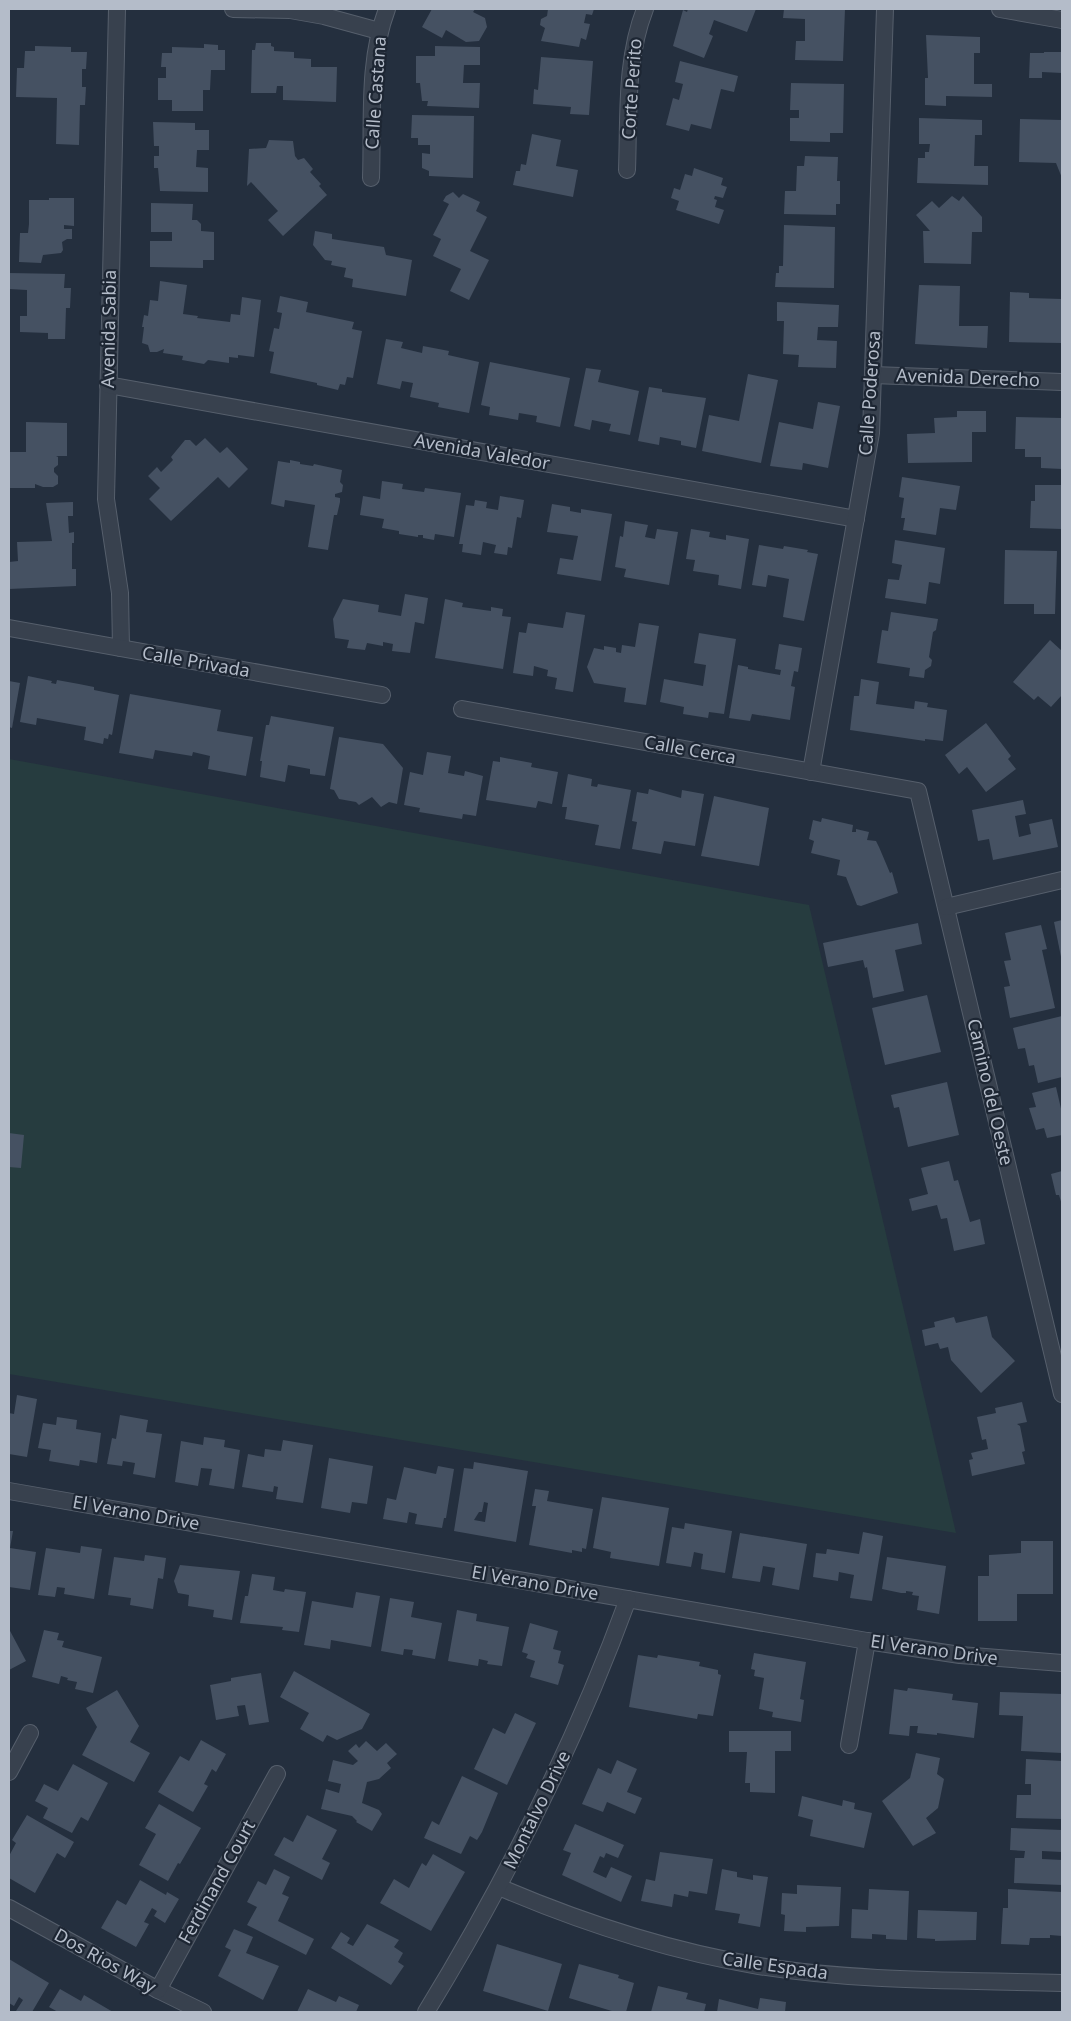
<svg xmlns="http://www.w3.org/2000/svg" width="1071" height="2021" font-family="'Noto Sans',sans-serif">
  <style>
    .green { fill: #263c3f }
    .building { fill: #455162; fill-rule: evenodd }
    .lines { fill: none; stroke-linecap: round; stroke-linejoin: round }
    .minor-casing { stroke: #565f6c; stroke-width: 18 }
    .minor { stroke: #38414e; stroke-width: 16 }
    .labels { text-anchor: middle; stroke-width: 4.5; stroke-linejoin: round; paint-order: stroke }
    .street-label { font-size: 18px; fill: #b4bcc9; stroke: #1d2633 }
  </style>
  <rect width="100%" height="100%" fill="#242f3e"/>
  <polygon class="green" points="9,759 809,905 956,1533 9,1374"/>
  <g class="building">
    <polygon points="432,9 475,9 473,12 485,18 487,27 479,41 466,42 446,30 442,38 422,27"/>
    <polygon points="548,9 594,9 592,15 586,14 584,23 590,24 586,40 581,38 579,47 541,41 545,28 540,25 541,19 547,16"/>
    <polygon points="688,9 756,9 747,32 714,20 709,34 713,36 704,58 673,46 683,10 687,12"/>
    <polygon points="784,9 845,9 843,61 795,60 796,41 805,41 805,19 783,18"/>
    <polygon points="926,35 980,37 980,53 974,53 974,84 992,84 992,97 946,96 946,106 925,105 925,78 928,78"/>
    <polygon points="256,43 271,43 271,46 274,47 274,51 294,52 294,58 311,59 311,67 337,67 336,102 283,100 283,86 277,86 276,93 251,93 252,50 255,50"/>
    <polygon points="204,44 218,45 218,50 225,50 225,70 211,70 210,90 203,90 203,111 172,111 172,100 158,100 158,78 166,78 166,67 161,67 162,53 172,53 172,47 204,48"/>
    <polygon points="35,46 71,47 71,52 87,52 86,69 82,69 82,87 86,87 85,105 80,105 79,145 56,144 57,98 16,97 17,68 24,68 25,51 35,51"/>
    <polygon points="435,46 480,47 480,65 464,65 463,83 480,83 479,108 427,106 428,101 422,101 420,83 416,83 416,56 435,56"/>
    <polygon points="1044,52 1062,52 1062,73 1042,72 1042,78 1029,78 1030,53 1044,53"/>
    <polygon points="541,57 593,61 589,115 570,114 571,107 533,104 534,89 538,90"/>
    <polygon points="680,61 738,76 734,92 721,89 711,129 691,124 689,131 666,125 673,98 679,100 683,84 675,82"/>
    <polygon points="791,83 844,84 843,133 830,133 830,142 790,141 790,118 799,118 799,110 790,110"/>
    <polygon points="412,115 474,116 473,178 429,176 429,171 422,168 422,153 430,154 430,145 418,145 418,138 411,138"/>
    <polygon points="919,118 982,120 982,135 975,135 974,166 988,166 988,185 917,183 918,158 925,158 925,152 929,152 930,144 919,144"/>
    <polygon points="1020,119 1062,120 1062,178 1056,163 1019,162"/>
    <polygon points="153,122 195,123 195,130 209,130 209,150 197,150 196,167 208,168 208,192 160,191 158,168 154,168 154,156 159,156 159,146 154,146"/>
    <polygon points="532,134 561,140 556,166 578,170 573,197 513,185 516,171 520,171 521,164 526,165"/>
    <polygon points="269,140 293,141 295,156 298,160 304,158 313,169 310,172 321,184 319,186 327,195 283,236 268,220 278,211 251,182 247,186 249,149 266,148"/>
    <polygon points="805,156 838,157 837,181 840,181 840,204 836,204 836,215 784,214 785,191 796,191 797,166 804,166"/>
    <polygon points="694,168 723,178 721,185 727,187 723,198 715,196 714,199 717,200 715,207 724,210 719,224 676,210 679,201 671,198 674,188 680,190 685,174 692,176"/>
    <polygon points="453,192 459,198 463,194 480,202 476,211 487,217 470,251 489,260 469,300 450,291 461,269 433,256 441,239 433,235 449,204 443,201 446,196"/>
    <polygon points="952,196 959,201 963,196 982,217 982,232 972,232 971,264 924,263 923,231 930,231 916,215 932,201 939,208"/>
    <polygon points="49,198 74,198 74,226 64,225 64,229 72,229 72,239 67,239 62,242 63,250 61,253 43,255 41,263 19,262 20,233 28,233 29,224 29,200 49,200"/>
    <polygon points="151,203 193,204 192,220 197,220 201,224 201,231 214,232 214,260 203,260 203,268 150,267 150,241 172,241 172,232 151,232"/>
    <polygon points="784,225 835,227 834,288 775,287 776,273 779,273 779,266 783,266"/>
    <polygon points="315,231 332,234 332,239 384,247 386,255 412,260 406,296 352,287 353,279 344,277 346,268 331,265 332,261 325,260 313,245"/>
    <polygon points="9,273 65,274 64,288 71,288 70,308 66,308 65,339 48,339 48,333 20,332 20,316 27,316 27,290 9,289"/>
    <polygon points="160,281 187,285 183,314 198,316 197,318 230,322 231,314 240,315 242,297 261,300 254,357 238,355 238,358 229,357 229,363 208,360 204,364 182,360 183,356 163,353 164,349 157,352 150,352 148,345 142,343 144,327 142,327 144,315 148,316 150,300 158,301"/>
    <polygon points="919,285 960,286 959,326 988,326 987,348 915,344"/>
    <polygon points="1010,292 1029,293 1029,298 1062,299 1062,343 1009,342"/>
    <polygon points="280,296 308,302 306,312 354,322 352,329 362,331 353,378 347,377 345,385 340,384 338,390 317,385 317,383 270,373 274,352 269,351 274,328 279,329 282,313 277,312"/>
    <polygon points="777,302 839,305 838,327 818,327 817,340 837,341 836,368 798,367 799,355 783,354 784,321 777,321"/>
    <polygon points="386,339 403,342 401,348 422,353 423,346 449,351 448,355 479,362 469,413 438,407 439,403 410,397 413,383 402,381 400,389 377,384"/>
    <polygon points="490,362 570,378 560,427 536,422 537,416 519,413 518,420 489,415 490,407 481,405"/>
    <polygon points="586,368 601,370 598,382 639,391 630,435 609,431 611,424 592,420 590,430 574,426"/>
    <polygon points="748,374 778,380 761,463 702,451 709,415 739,421"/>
    <polygon points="649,387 662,389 662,392 706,398 696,448 681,445 681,441 660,437 659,445 638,441"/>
    <polygon points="818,402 840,406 828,468 803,463 802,470 770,466 779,422 813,429"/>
    <polygon points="957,411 986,411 986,432 972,432 972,462 908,463 907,434 935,433 934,418 957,417"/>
    <polygon points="1016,417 1062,418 1062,469 1041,468 1041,457 1025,457 1025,449 1015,449"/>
    <polygon points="26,422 67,423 67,456 56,456 58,457 58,465 54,468 54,472 58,476 58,484 53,487 43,487 35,484 35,488 9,488 9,452 26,452"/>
    <polygon points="205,438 220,453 227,447 248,469 229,488 218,477 171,521 149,499 160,488 148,476 157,467 161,472 173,460 171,457 185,440 190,440 196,446"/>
    <polygon points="290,460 300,462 300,464 313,466 314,464 342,470 340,482 343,485 342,492 335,494 335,497 340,498 340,502 337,515 334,515 328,550 308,547 315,505 285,500 284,507 271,504 278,461 290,463"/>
    <polygon points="902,477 960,486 956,510 940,508 936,535 903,530 905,518 901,518 904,498 899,497"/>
    <polygon points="382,481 403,484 402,489 424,492 425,488 461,493 454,537 435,534 434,540 423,538 423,535 418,535 418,537 399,534 399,531 382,528 384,519 360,515 363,496 380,499"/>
    <polygon points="1035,485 1062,485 1062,529 1030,528 1031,501 1035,501"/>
    <polygon points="500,496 524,500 521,518 517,517 512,548 508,547 507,555 494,553 496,545 483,542 481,555 462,552 463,544 459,544 466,505 474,506 475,500 487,502 486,508 498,510"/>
    <polygon points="73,502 73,516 68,516 69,533 74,532 74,543 72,543 72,569 76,569 76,586 9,589 9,562 18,561 17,542 52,541 46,503"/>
    <polygon points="552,504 570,507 570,511 581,513 581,509 612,514 601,581 557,574 560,558 573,560 578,536 547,532"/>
    <polygon points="625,521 648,525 645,537 655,539 657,529 678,532 669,585 624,577 626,569 615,567 620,536 623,537"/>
    <polygon points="691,529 710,532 709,537 726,540 726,535 749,539 741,589 718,585 719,575 693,571 695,560 686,559"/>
    <polygon points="895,540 945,548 940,584 929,582 926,604 885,598 888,579 899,580 902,565 892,563"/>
    <polygon points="759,545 783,549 784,546 808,550 807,552 818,554 804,621 783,617 789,579 768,575 766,587 752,585"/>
    <polygon points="1005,550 1057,551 1055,614 1034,614 1034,604 1004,604"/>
    <polygon points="405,594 428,598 424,624 415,622 410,653 392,651 393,644 383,642 383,646 367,643 365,650 347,648 349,640 335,638 333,619 343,599 379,605 378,612 401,616"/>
    <polygon points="445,599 463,603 462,607 491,611 491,607 503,609 502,616 511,617 503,669 435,658"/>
    <polygon points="566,612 585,615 573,692 555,689 557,678 547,676 548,670 534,666 533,676 513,673 519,632 526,633 528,623 563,628"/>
    <polygon points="891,612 938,619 936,630 933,632 929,657 932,660 931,666 925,670 924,678 909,676 910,668 877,663 882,630 888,631"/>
    <polygon points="639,623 659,626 646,705 624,702 626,688 594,683 587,667 594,648 604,650 604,646 616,648 616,652 621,653 622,645 635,647"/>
    <polygon points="699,633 736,639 724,714 709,712 708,718 683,714 684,707 660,702 664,679 703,686 706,665 694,663"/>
    <polygon points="1050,640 1062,651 1062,695 1051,707 1038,696 1034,700 1013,682"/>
    <polygon points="779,644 802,648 798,672 794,671 791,686 795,687 790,720 752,714 750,721 729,718 738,665 748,667 748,669 780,675 781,670 775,669"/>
    <polygon points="28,676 52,681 51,683 56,684 57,680 79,684 94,687 94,690 119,695 112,735 109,734 108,739 104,738 103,744 84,740 86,727 37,718 36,725 20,722"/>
    <polygon points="861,679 879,682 876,704 914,709 915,701 928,703 927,707 947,710 943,741 925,739 925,741 850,730 854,696 859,696"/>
    <polygon points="9,681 20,683 12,728 9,727"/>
    <polygon points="130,694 221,710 217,731 253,737 246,776 208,769 210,756 193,752 192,756 155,750 153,759 119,753"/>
    <polygon points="271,716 334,727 325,776 310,774 310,769 288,765 285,782 260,777 262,761 260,761 266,725 269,725"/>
    <polygon points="986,723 1011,756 1008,759 1016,769 986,792 967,767 959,774 945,755"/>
    <polygon points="339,737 383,744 403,768 397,804 389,802 381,807 372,797 359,805 356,802 339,799 334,790 330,789"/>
    <polygon points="427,752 451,756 448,773 464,776 465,771 483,776 476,816 463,814 462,819 419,812 420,808 404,805 410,772 423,775"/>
    <polygon points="500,757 532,763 531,767 558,772 552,804 538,801 536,808 486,800 493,761 500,762"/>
    <polygon points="568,774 592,779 591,786 597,787 598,784 631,790 620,849 595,845 599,825 565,819 567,807 562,807"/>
    <polygon points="649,789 681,798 682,790 704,794 695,846 664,841 661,854 632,849 637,822 632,821 637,792 648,794"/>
    <polygon points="714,796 769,808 759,866 701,856"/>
    <polygon points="1023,800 1026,814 1015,816 1019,837 1031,834 1029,824 1052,819 1058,847 993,860 989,839 978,841 972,810"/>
    <polygon points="822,818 853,825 852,832 856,832 856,829 869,832 867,840 876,841 879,847 890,873 892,872 898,893 861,906 857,905 846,877 837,875 840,860 811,853 814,841 809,839 813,820 821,822"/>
    <polygon points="1062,920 1062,957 1061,957 1054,922"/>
    <polygon points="918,923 922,944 895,950 904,991 873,998 867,967 865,968 863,960 828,967 823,943"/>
    <polygon points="1041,925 1047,949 1042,950 1055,1008 1010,1018 1004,987 1010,986 1004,961 1011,960 1005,933"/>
    <polygon points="927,995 941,1052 885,1065 872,1008"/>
    <polygon points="1062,1016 1062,1077 1038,1083 1034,1065 1029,1066 1025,1048 1018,1049 1013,1028"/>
    <polygon points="947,1082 959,1135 908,1147 899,1107 894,1108 891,1095"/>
    <polygon points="1056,1087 1062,1113 1062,1135 1047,1138 1044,1128 1036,1130 1029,1108 1036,1107 1032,1093"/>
    <polygon points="9,1133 24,1135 21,1168 9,1167"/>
    <polygon points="949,1161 954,1181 958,1180 970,1222 980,1219 985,1244 954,1251 947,1218 941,1219 937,1205 912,1211 909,1199 928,1194 921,1168"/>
    <polygon points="1062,1171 1062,1205 1059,1195 1056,1195 1051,1174"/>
    <polygon points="987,1316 992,1337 1015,1361 981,1393 951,1360 948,1347 940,1349 938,1343 925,1346 922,1330 935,1327 934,1322 954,1317 956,1323"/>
    <polygon points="17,1395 37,1399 27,1457 9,1454 9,1413 14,1414"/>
    <polygon points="1022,1402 1027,1422 1017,1424 1020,1426 1025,1451 1022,1452 1025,1464 972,1476 969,1460 973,1459 971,1453 988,1449 986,1439 982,1440 977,1417 996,1413 995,1408"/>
    <polygon points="120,1415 148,1420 146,1432 162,1434 155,1478 133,1474 135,1463 123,1461 122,1466 107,1464 112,1438 116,1439"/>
    <polygon points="57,1417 77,1420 76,1429 101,1433 97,1463 80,1460 79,1466 49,1461 51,1450 38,1448 43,1423 56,1425"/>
    <polygon points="204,1437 225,1440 224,1447 240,1450 234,1489 209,1485 212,1469 201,1468 198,1486 175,1482 181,1441 203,1445"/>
    <polygon points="283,1440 313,1445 303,1503 276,1499 278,1487 274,1486 273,1492 242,1487 248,1454 264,1457 265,1449 281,1451"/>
    <polygon points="329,1458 373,1466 367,1504 352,1502 350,1513 321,1508"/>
    <path d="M474,1462L528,1471L516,1542L454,1531L464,1468L473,1469ZM484,1502L488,1503L485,1522L474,1520L479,1512H482Z"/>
    <polygon points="438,1466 454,1469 446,1518 444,1518 442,1528 415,1524 417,1514 409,1512 407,1523 383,1519 387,1498 396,1500 404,1467 436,1474"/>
    <polygon points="535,1489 549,1491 547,1501 593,1509 586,1549 582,1548 582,1552 572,1550 572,1553 529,1545 536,1506 532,1506"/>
    <polygon points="602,1497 669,1508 659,1566 610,1558 611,1552 593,1548"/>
    <polygon points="685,1523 732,1531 725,1573 701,1569 703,1554 694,1552 691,1567 666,1563 672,1527 684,1529"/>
    <polygon points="9,1531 13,1531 10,1548 36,1552 30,1590 9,1587"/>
    <polygon points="863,1532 883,1536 872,1601 850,1598 854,1575 839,1572 838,1581 813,1577 816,1553 826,1554 827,1549 859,1554"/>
    <polygon points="740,1533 807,1544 799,1590 772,1585 775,1568 763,1566 760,1582 732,1578"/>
    <polygon points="1021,1541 1053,1541 1053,1594 1017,1594 1017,1621 978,1621 978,1576 989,1576 989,1555 1021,1553"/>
    <polygon points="81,1546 102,1549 94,1599 64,1594 65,1588 57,1587 55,1597 38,1595 46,1548 80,1553"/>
    <polygon points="145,1555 166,1558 163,1579 158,1578 153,1609 130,1605 131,1598 108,1595 114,1557 144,1561"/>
    <polygon points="887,1557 946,1566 939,1614 917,1610 919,1596 912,1595 913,1592 906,1591 906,1593 901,1593 882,1589"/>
    <polygon points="180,1565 240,1571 232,1620 213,1617 214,1610 188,1606 189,1595 178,1593 174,1581"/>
    <polygon points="252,1574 275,1577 273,1590 284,1592 285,1589 306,1592 299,1632 282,1630 283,1627 240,1623 245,1596 248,1596"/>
    <polygon points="356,1592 380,1596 371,1647 331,1640 330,1649 304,1645 312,1601 353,1608"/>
    <polygon points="390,1598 414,1602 411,1617 442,1623 435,1659 412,1655 413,1650 404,1649 403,1655 381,1651"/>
    <polygon points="457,1610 477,1614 476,1621 509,1627 502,1666 487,1664 488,1661 479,1659 478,1666 448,1661"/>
    <polygon points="530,1623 558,1631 553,1649 561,1651 558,1663 564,1665 558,1685 530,1677 535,1661 526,1658 528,1654 522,1652"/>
    <polygon points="9,1629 26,1661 9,1670"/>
    <polygon points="44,1630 59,1633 57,1640 64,1641 62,1647 102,1657 93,1693 75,1689 77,1682 67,1680 68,1678 61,1676 59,1684 32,1677"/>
    <polygon points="754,1653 806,1662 800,1699 804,1700 801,1722 772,1717 773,1712 759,1709 764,1678 754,1676 755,1670 751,1669"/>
    <polygon points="638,1655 657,1658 658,1655 700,1662 699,1666 718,1670 718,1674 721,1675 713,1716 698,1714 697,1719 629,1707"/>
    <polygon points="294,1671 370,1714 362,1729 337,1740 327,1735 323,1742 300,1729 309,1713 280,1697"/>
    <polygon points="261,1673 269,1722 249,1725 245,1705 237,1706 239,1716 216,1720 210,1685 231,1681 231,1678"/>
    <polygon points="908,1688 953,1694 952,1700 978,1703 974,1738 937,1733 937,1735 917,1733 918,1726 910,1726 909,1736 889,1734 894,1689 907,1691"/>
    <polygon points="117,1690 139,1726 130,1742 150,1753 134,1782 82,1755 97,1727 86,1708"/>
    <polygon points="1000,1692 1062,1694 1062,1753 1021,1751 1023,1716 999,1715"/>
    <polygon points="515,1713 536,1723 507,1785 474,1769 493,1728 505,1734"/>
    <polygon points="729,1731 791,1731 791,1751 775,1751 775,1793 750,1792 750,1783 745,1783 747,1752 729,1752"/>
    <polygon points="201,1740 226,1754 216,1772 212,1769 204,1784 208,1786 193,1812 158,1792 180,1756 189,1761"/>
    <polygon points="366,1741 377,1751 386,1743 397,1754 387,1763 391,1768 379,1779 367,1782 362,1803 379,1810 382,1814 372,1831 356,1822 357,1821 352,1816 321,1809 326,1789 339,1793 341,1784 328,1781 333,1760 353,1765 358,1761 348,1751 356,1744 359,1748"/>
    <polygon points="916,1753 940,1758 937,1774 944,1779 938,1808 926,1818 936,1833 913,1846 882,1801 910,1778"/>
    <polygon points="1026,1759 1062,1761 1062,1819 1016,1818 1017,1795 1031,1795 1031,1784 1025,1784"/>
    <polygon points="617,1760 637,1769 627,1792 642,1798 635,1814 607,1802 603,1812 582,1804 598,1768 611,1774"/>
    <polygon points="73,1764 108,1783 88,1821 81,1817 72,1833 43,1818 48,1808 35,1801 44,1784 58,1791"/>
    <polygon points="462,1776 498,1793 482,1832 477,1840 470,1836 461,1854 424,1838 432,1821 439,1825"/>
    <polygon points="802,1796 842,1806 843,1800 855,1803 854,1809 872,1813 864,1848 810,1836 813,1820 798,1816"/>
    <polygon points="159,1804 201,1828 180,1864 178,1863 168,1881 139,1865 156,1834 145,1828"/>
    <polygon points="27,1815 74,1842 65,1858 57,1853 35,1893 9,1878 9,1856 16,1843 12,1840"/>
    <polygon points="307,1815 337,1830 322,1859 330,1863 322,1880 274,1855 284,1837 293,1842"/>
    <polygon points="575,1824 624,1845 618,1858 606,1853 604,1858 600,1856 593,1872 606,1878 611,1867 632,1876 621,1902 562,1875 571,1853 563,1850"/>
    <polygon points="1011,1828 1062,1830 1062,1852 1042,1851 1042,1859 1062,1860 1062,1885 1014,1883 1015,1858 1024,1858 1025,1851 1010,1850"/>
    <polygon points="660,1852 713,1859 707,1894 689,1891 688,1897 674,1894 672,1907 641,1901 646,1879 655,1881"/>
    <polygon points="433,1854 465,1872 431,1931 380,1903 394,1879 409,1888 422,1863 426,1866"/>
    <polygon points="274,1869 290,1877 282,1894 289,1897 278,1921 314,1939 306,1955 247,1925 257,1907 247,1902 258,1881 266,1885"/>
    <polygon points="722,1869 737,1872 737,1877 753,1880 753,1875 768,1877 760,1927 738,1923 740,1914 715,1910"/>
    <polygon points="140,1880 166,1895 167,1892 179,1899 165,1923 154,1916 157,1911 152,1908 144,1922 149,1924 136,1947 101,1928 117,1900 126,1905"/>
    <polygon points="797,1885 841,1887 839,1926 806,1927 806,1932 784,1931 785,1915 781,1914 782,1893 797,1894"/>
    <polygon points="869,1889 909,1891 907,1940 886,1939 886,1935 872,1934 872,1939 851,1938 852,1909 868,1910"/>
    <polygon points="1008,1889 1062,1892 1062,1936 1050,1935 1050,1938 1030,1938 1029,1945 1001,1944 1003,1908 1008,1908"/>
    <polygon points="918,1910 977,1912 976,1940 935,1941 935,1939 917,1938"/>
    <polygon points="367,1924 399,1940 394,1947 403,1953 398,1962 404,1966 391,1985 331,1948 341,1932 350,1938 347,1943 353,1946"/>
    <polygon points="234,1929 253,1937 246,1953 279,1966 263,2000 218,1976 231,1950 225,1947"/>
    <polygon points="497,1944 562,1964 548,2011 483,1991"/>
    <polygon points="9,1959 49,1983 32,2012 16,2011 23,2000 19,1997 14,2006 9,2003"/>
    <polygon points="579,1964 619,1975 618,1978 634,1983 626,2012 615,2012 569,1998"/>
    <polygon points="658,1986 688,1993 686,1999 706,2004 704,2012 651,2012"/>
    <polygon points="60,1989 81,2001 84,1995 113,2012 58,2012 49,2007"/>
    <polygon points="308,1989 336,2002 339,1996 359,2005 356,2012 297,2012"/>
    <polygon points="760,1998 786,2002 785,2012 717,2012 719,1999 758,2009"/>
  </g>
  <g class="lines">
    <g class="minor-casing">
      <g id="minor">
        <polyline points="117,9 106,499 120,593 121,648"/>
        <polyline points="233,9 290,10 324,16 379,31"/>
        <polyline points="1000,9 1062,20"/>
        <path d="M627,170C629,116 625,60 645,9"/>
        <path d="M371,178C373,122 367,62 387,9"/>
        <polyline points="873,375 1062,382"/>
        <polyline points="108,385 856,519"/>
        <polyline points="9,628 382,695"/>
        <polyline points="462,709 918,791 1062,1394"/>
        <polyline points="811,772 871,433 885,9"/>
        <polyline points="946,907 1062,880"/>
        <polyline points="9,1491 867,1641 960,1655 1062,1663"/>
        <polyline points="849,1745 867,1641"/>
        <polyline points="9,1772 30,1733"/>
        <path d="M499,1887C583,1923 669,1951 759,1966C859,1982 962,1980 1062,1983"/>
        <polyline points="9,1908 158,1990 203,2012"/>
        <polyline points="158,1990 277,1774"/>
        <path d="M426,2012C506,1881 575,1744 628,1599"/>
      </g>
    </g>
    <use href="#minor" class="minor"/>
  </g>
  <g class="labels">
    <g class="street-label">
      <text transform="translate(632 89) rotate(-86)" y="6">Corte Perito</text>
      <text transform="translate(376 93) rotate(-86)" y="6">Calle Castana</text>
      <text transform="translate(109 329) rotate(-89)" y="6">Avenida Sabia</text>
      <text transform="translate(968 378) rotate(2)" y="6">Avenida Derecho</text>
      <text transform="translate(870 393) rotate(-86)" y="6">Calle Poderosa</text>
      <text transform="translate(482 452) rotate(10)" y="6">Avenida Valedor</text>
      <text transform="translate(196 662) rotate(10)" y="6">Calle Privada</text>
      <text transform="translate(690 750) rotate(10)" y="6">Calle Cerca</text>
      <text transform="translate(990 1092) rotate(77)" y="6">Camino del Oeste</text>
      <text transform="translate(136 1513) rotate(10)" y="6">El Verano Drive</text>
      <text transform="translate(535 1583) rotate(10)" y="6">El Verano Drive</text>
      <text transform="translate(934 1650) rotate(8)" y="6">El Verano Drive</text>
      <text transform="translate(537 1810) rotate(-64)" y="6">Montalvo Drive</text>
      <text transform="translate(217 1882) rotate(-61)" y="6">Ferdinand Court</text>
      <text transform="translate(105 1961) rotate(29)" y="6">Dos Rios Way</text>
      <text transform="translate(775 1966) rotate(8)" y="6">Calle Espada</text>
    </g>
  </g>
  <rect width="1071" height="2021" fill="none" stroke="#b4bcc9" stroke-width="20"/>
</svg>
